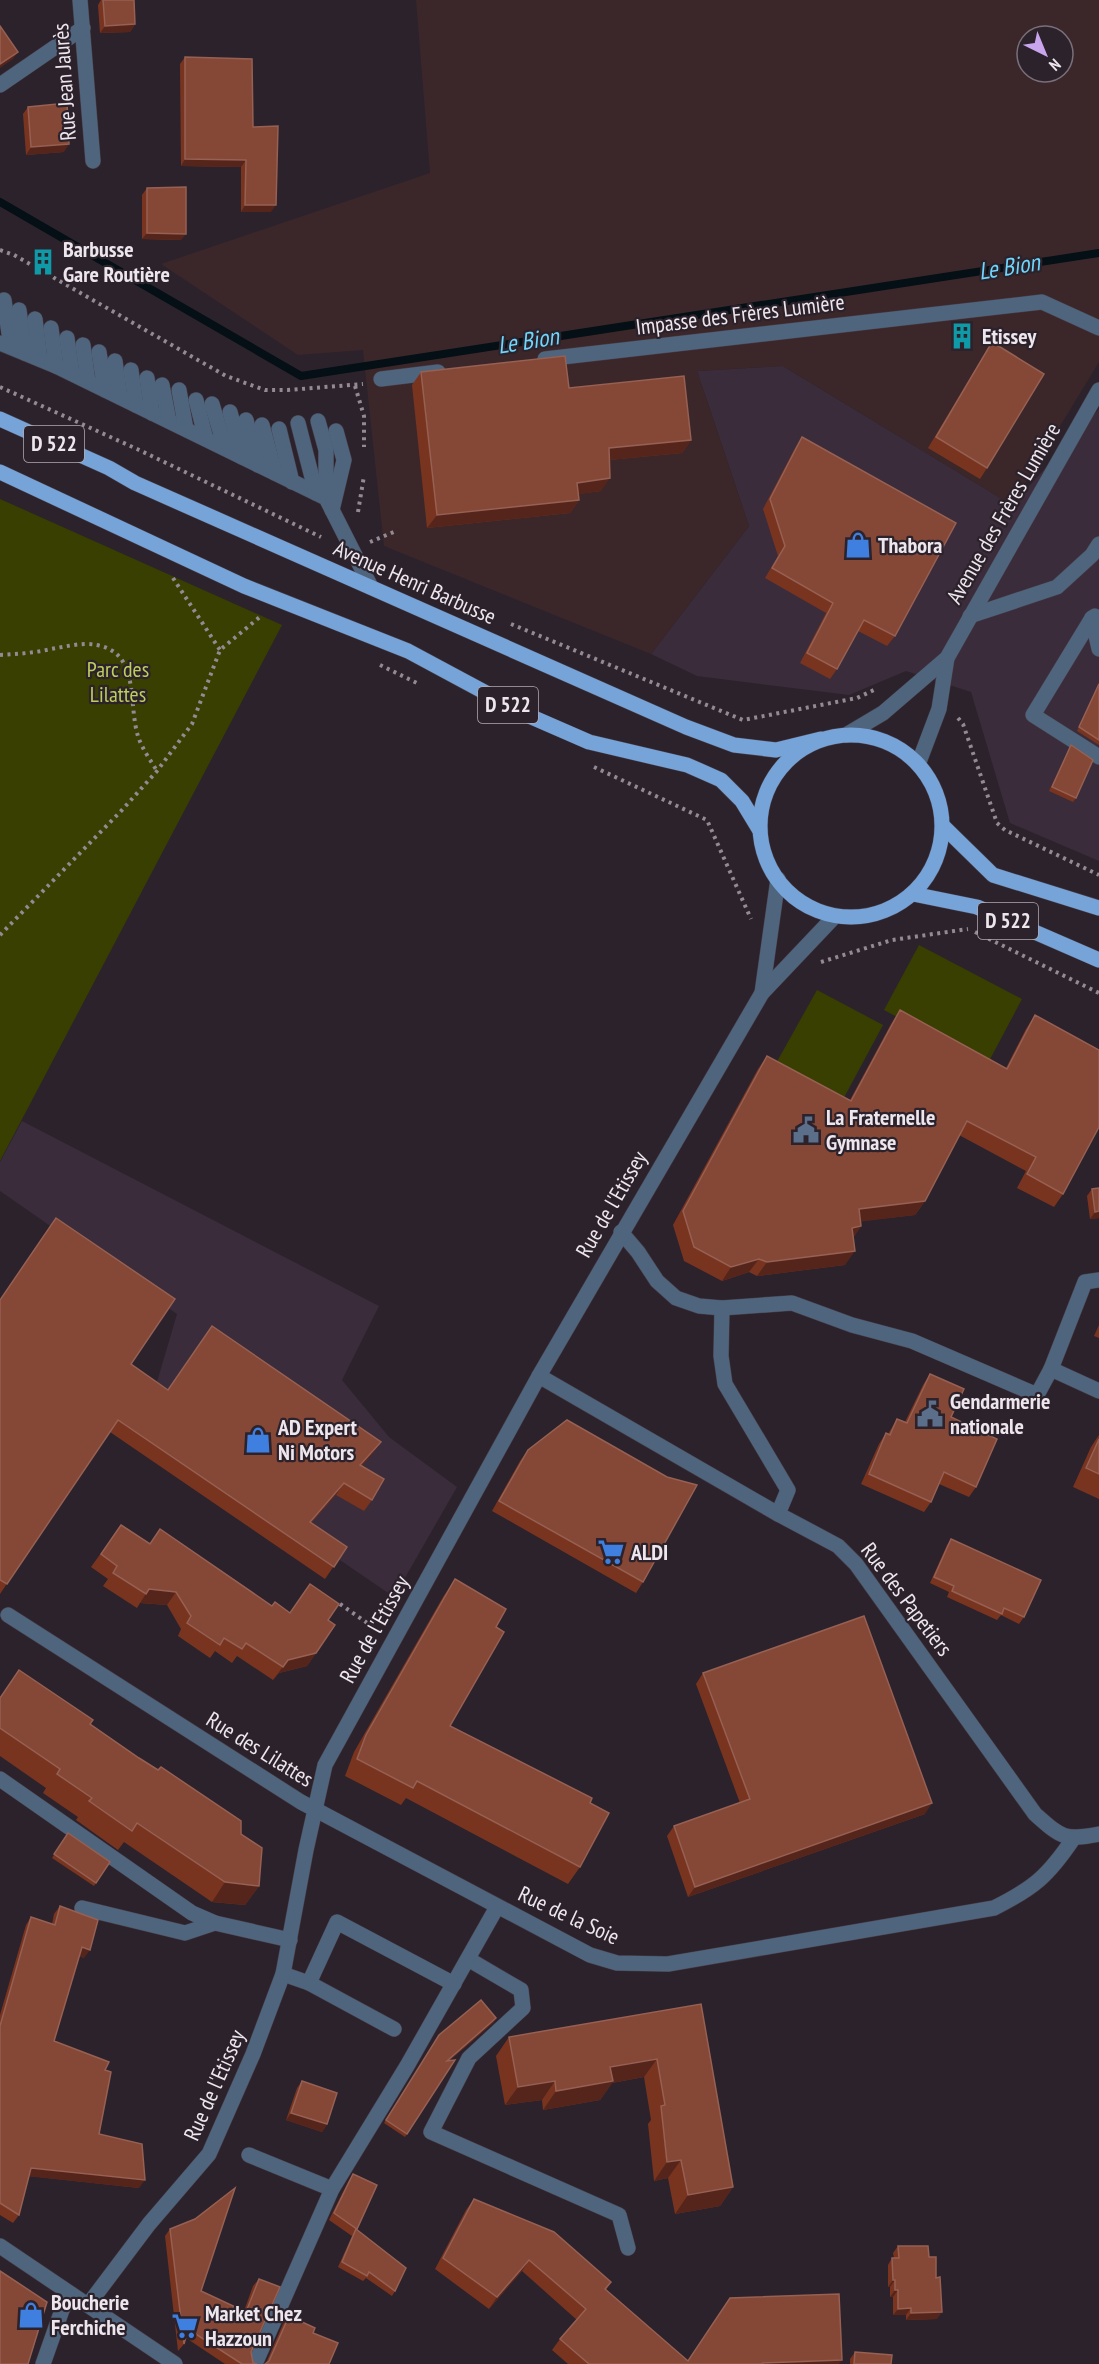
<svg xmlns="http://www.w3.org/2000/svg" width="1099" height="2364" font-family="'PT Sans Narrow',sans-serif">
  <style>
    .commercial { fill: #3a2c3a }
    .industrial { fill: #3b2729; fill-rule: evenodd }
    .green { fill: #393f00 }
    .lines { fill: none; stroke-linecap: round; stroke-linejoin: round }
    .stream { stroke: #041015; stroke-width: 8 }
    .service-casing { stroke: #473d47; stroke-width: 16 }
    .minor-casing { stroke: #473d47; stroke-width: 16 }
    .tertiary-casing { stroke: #473d47; stroke-width: 16 }
    .primary-casing { stroke: #473d47; stroke-width: 16 }
    .path { stroke: #938a93; stroke-width: 4; stroke-dasharray: 3 4.5; stroke-linecap: butt }
    .service { stroke: #4f657e; stroke-width: 15 }
    .minor { stroke: #4f657e; stroke-width: 15 }
    .tertiary { stroke: #4f657e; stroke-width: 15 }
    .primary { stroke: #76a3d8; stroke-width: 15 }
    .wall { fill: #793420 }
    .shaded-wall { fill: #55251c }
    .building { fill: #854736; stroke: #966053; stroke-width: 1.5 }
    .labels { text-anchor: middle; stroke-width: 4.5; stroke-linejoin: round; paint-order: stroke }
    .shield { fill: #2c222c; stroke: #b3abb3; stroke-width: 1.5 }
    .shield-label { font-size: 21px; font-weight: bold; fill: #ede6ed }
    .street-label { font-size: 22px; fill: #ede6ed; stroke: #2c222c }
    .poi-label { font-size: 22px; font-weight: bold; fill: #ede6ed; stroke: #2c222c; text-anchor: start }
    .park-label { font-size: 22px; fill: #becd5c; stroke: #2c222c }
    .water-label { font-size: 24px; font-style: italic; fill: #6ed7fe; stroke: #2c222c }
  </style>
  <rect width="100%" height="100%" fill="#2c222c"/>
  <g class="commercial">
    <polygon points="783,366 1012,505 1099,409 1099,861 1010,823 971,692 906,671 849,695 697,676 651,654 749,526 697,371"/>
    <polygon points="22,1121 379,1306 342,1380 389,1437 457,1487 394,1597 144,1426 177,1314 0,1191 0,1162"/>
  </g>
  <path class="industrial" d="M416,0H1099V362L1012,505L783,366L697,371L749,526L651,654L384,546L363,350L298,355L161,264L430,173ZM1027,36H1063V72H1027Z"/>
  <g class="green">
    <polygon points="0,499 282,625 0,1161"/>
    <polygon points="919,945 1022,999 987,1065 884,1010"/>
    <polygon points="817,990 883,1025 840,1105 774,1067"/>
  </g>
  <g class="lines">
    <polyline class="stream" points="0,202 301,376 1099,253"/>
    <g class="service-casing">
      <g id="service">
        <polyline points="4,300 11,347"/>
        <polyline points="19,310 25,353"/>
        <polyline points="35,319 40,359"/>
        <polyline points="51,328 56,366"/>
        <polyline points="67,338 72,373"/>
        <polyline points="0,343 56,366 326,498 371,587"/>
        <polyline points="83,345 88,381"/>
        <polyline points="99,352 105,390"/>
        <polyline points="115,361 120,397"/>
        <polyline points="131,370 136,405"/>
        <polyline points="147,378 152,413"/>
        <polyline points="162,385 169,421"/>
        <polyline points="179,390 186,429"/>
        <polyline points="196,400 206,439"/>
        <polyline points="212,404 225,448"/>
        <polyline points="230,412 242,457"/>
        <polyline points="246,420 258,465"/>
        <polyline points="318,421 326,450 326,498"/>
        <polyline points="298,423 316,493"/>
        <polyline points="262,425 275,473"/>
        <polyline points="279,429 292,482"/>
        <polyline points="332,510 344,460 336,431"/>
        <polyline points="970,616 1057,587 1092,555 1099,544"/>
        <polyline points="1095,616 1092,618 1099,649"/>
        <polyline points="1092,618 1033,715 1099,757"/>
        <polyline points="621,1232 638,1252 657,1281 676,1298 699,1306 722,1308 792,1303 852,1325 912,1341 1037,1395 1051,1369 1099,1391"/>
        <polyline points="722,1308 721,1356 725,1384 788,1490 778,1514"/>
        <polyline points="1051,1369 1085,1282 1099,1280"/>
        <polyline points="0,1779 192,1913 215,1923"/>
        <polyline points="82,1908 185,1933 215,1923 290,1940"/>
        <polyline points="468,1959 521,1990 523,2008 469,2058 431,2132 619,2215 628,2248"/>
        <polyline points="283,1974 309,1983"/>
        <polyline points="394,2029 309,1983 337,1922 454,1984"/>
        <polyline points="249,2155 332,2189"/>
      </g>
    </g>
    <g class="minor-casing">
      <g id="minor">
        <polyline points="80,0 93,161"/>
        <polyline points="0,85 83,28"/>
        <polyline points="545,359 1042,302 1099,328"/>
        <polyline points="381,379 438,372"/>
        <polyline points="846,735 883,713 947,658 1099,390"/>
        <polyline points="919,762 939,709 947,658"/>
        <path d="M539,1376L778,1514L838,1546L856,1564L1035,1814C1061,1837 1064,1841 1099,1834"/>
        <path d="M8,1615L301,1802L590,1955L617,1963L668,1964L994,1908C1034,1888 1048,1876 1073,1839"/>
        <polyline points="43,2364 62,2310 71,2294"/>
        <polyline points="255,2364 332,2189 407,2066 497,1907"/>
      </g>
    </g>
    <g class="tertiary-casing">
      <g id="tertiary">
        <polyline points="762,993 778,879"/>
        <polyline points="0,2246 175,2364"/>
        <polyline points="88,2305 149,2224 209,2154 253,2054 283,1974 306,1850 325,1765 539,1376 762,993 835,916"/>
      </g>
    </g>
    <g class="primary-casing">
      <g id="primary">
        <polyline points="0,419 109,468 135,483 686,727 734,745 776,750 821,739"/>
        <polyline points="0,472 244,586 408,651 527,715 589,742 687,765 721,780 742,801 759,829"/>
        <circle cx="851" cy="826" r="91"/>
        <polyline points="944,827 993,875 1099,908"/>
        <polyline points="913,894 977,907 1099,960"/>
      </g>
    </g>
    <g class="path">
      <polyline points="0,250 14,255 226,376 265,390 288,390 363,384"/>
      <polyline points="355,386 364,416 364,447"/>
      <polyline points="0,387 137,449 321,537"/>
      <polyline points="358,512 364,476"/>
      <polyline points="370,542 396,531"/>
      <polyline points="173,578 220,650"/>
      <polyline points="511,624 743,720 857,698 876,689"/>
      <path d="M0,655C17,654 34,653 51,649C63,647 75,644 87,644C144,646 126,704 139,739C143,750 151,761 157,771"/>
      <polyline points="380,665 419,684"/>
      <polyline points="958,718 963,724 997,823 1005,830 1099,875"/>
      <polyline points="594,767 707,820 751,919"/>
      <polyline points="975,932 1099,993"/>
      <polyline points="0,935 122,810 157,771 192,724 220,650 261,616"/>
      <polyline points="821,962 892,940 968,929"/>
      <polyline points="340,1604 376,1629"/>
    </g>
    <use href="#service" class="service"/>
    <use href="#minor" class="minor"/>
    <use href="#tertiary" class="tertiary"/>
    <use href="#primary" class="primary"/>
  </g>
  <g class="wall">
    <polygon points="101,0 134,0 135,24 130,32 100,33 98,5"/>
    <polygon points="185,57 253,127 271,212 241,212 241,167 181,166 180,64"/>
    <polygon points="28,107 64,152 26,155 23,114"/>
    <polygon points="147,188 181,240 142,239 142,195"/>
    <polygon points="992,342 987,468 980,479 928,448 985,353"/>
    <polygon points="421,372 569,388 691,440 682,453 609,460 601,491 578,494 579,500 570,513 427,528 412,385"/>
    <polygon points="802,437 895,636 887,646 858,631 837,669 830,679 800,663 826,613 765,578 778,556 763,509 795,448"/>
    <polygon points="1099,682 1099,745 1077,731"/>
    <polygon points="1071,745 1076,798 1073,802 1049,791"/>
    <polygon points="900,1010 1006,1068 1026,1029 1035,1015 1063,1194 1054,1207 1017,1188 1026,1171 959,1135 925,1201 915,1215 861,1221 861,1226 853,1238 845,1265 757,1276 749,1272 722,1281 684,1261 673,1225 758,1069 767,1056 850,1100 891,1024"/>
    <polygon points="1099,1188 1099,1218 1090,1219 1087,1196 1092,1189"/>
    <polygon points="0,1299 131,1364 168,1390 381,1442 373,1453 362,1466 372,1500 364,1511 336,1495 311,1523 347,1547 325,1579 110,1432 0,1594"/>
    <polygon points="1099,1325 1099,1338 1094,1336"/>
    <polygon points="930,1374 951,1417 976,1487 969,1497 939,1484 931,1502 924,1512 861,1484 879,1444 886,1433 888,1434 897,1419 905,1422 923,1385"/>
    <polygon points="1099,1435 1099,1499 1073,1487 1091,1447"/>
    <polygon points="528,1450 643,1582 636,1593 492,1511 520,1461"/>
    <polygon points="121,1525 149,1544 272,1606 290,1613 328,1620 316,1653 307,1666 279,1673 273,1680 237,1656 232,1663 215,1651 210,1658 178,1636 181,1629 167,1605 140,1603 137,1608 103,1586 108,1579 91,1567"/>
    <polygon points="951,1539 1024,1617 1019,1624 1001,1615 997,1620 947,1597 949,1592 930,1583 947,1545"/>
    <polygon points="455,1579 496,1627 450,1726 590,1803 580,1867 568,1884 406,1798 401,1805 345,1776 354,1752 443,1597"/>
    <polygon points="703,1673 925,1814 688,1897 667,1836 674,1826 740,1803 696,1684"/>
    <polygon points="0,1697 90,1724 241,1834 259,1886 245,1905 212,1902 124,1842 118,1850 76,1820 78,1817 43,1793 46,1788 0,1756"/>
    <polygon points="68,1833 110,1862 94,1886 52,1858"/>
    <polygon points="60,1906 84,1958 79,1956 54,2041 105,2070 99,2134 139,2188 29,2176 19,2215 13,2223 0,2215 0,2015 26,1925 31,1917 52,1924 54,1914"/>
    <polygon points="701,2004 733,2187 720,2206 675,2214 668,2178 654,2181 648,2124 651,2120 644,2077 612,2083 600,2100 543,2110 542,2100 505,2105 496,2056 509,2037"/>
    <polygon points="494,2022 449,2061 455,2060 405,2137 384,2123 439,2035"/>
    <polygon points="302,2081 327,2124 322,2132 286,2120 297,2088"/>
    <polygon points="353,2174 357,2229 395,2291 392,2296 366,2278 363,2281 338,2267 352,2236 329,2220 348,2182"/>
    <polygon points="474,2199 611,2282 606,2290 687,2361 839,2364 568,2364 552,2350 560,2339 577,2320 522,2271 489,2309 435,2269 466,2210"/>
    <polygon points="170,2229 201,2291 244,2311 253,2286 259,2279 251,2352 253,2363 257,2364 225,2364 186,2338 184,2344 178,2351 165,2236"/>
    <polygon points="898,2246 929,2257 937,2319 906,2320 906,2315 893,2315 893,2297 890,2297 890,2287 888,2287 888,2265 892,2258 894,2258 893,2253"/>
    <polygon points="289,2316 313,2333 329,2364 266,2363 283,2324"/>
    <polygon points="855,2352 891,2364 850,2364 850,2359"/>
  </g>
  <g class="shaded-wall">
    <polygon points="135,24 130,32 100,33 105,26"/>
    <polygon points="18,52 13,59 0,68 0,64"/>
    <polygon points="69,144 64,152 26,155 31,147"/>
    <polygon points="185,159 246,160 241,167 181,166"/>
    <polygon points="245,205 276,205 271,212 241,212"/>
    <polygon points="147,233 186,234 181,240 142,239"/>
    <polygon points="691,440 682,453 600,461 609,448"/>
    <polygon points="610,478 601,491 567,496 577,483"/>
    <polygon points="579,500 570,513 427,528 437,515"/>
    <polygon points="925,1201 915,1215 850,1223 859,1209"/>
    <polygon points="1099,1211 1099,1218 1090,1219 1095,1212"/>
    <polygon points="861,1226 852,1240 852,1228"/>
    <polygon points="855,1251 845,1265 757,1276 767,1262"/>
    <polygon points="759,1259 749,1272 722,1281 731,1267"/>
    <polygon points="381,1442 373,1453 352,1477 360,1465"/>
    <polygon points="344,1483 336,1495 301,1533 310,1522"/>
    <polygon points="149,1589 176,1592 167,1605 140,1603"/>
    <polygon points="316,1653 307,1666 279,1673 273,1680 288,1660"/>
    <polygon points="932,1803 925,1814 688,1897 695,1887"/>
    <polygon points="225,1882 259,1886 245,1905 212,1902"/>
    <polygon points="82,1947 90,1950 84,1958 76,1955"/>
    <polygon points="496,2018 494,2022 444,2065 447,2061"/>
    <polygon points="657,2059 644,2077 612,2083 600,2100 543,2110 556,2091 610,2067"/>
    <polygon points="555,2081 542,2100 505,2105 518,2087"/>
    <polygon points="291,2113 327,2124 322,2132 286,2120"/>
    <polygon points="681,2160 668,2178 654,2181 667,2162"/>
    <polygon points="31,2168 145,2180 139,2188 26,2176"/>
    <polygon points="733,2187 720,2206 675,2214 688,2195"/>
    <polygon points="529,2260 522,2271 489,2309 497,2297"/>
    <polygon points="893,2280 895,2280 890,2287 888,2287"/>
    <polygon points="895,2290 898,2290 893,2297 890,2297"/>
    <polygon points="911,2308 906,2315 893,2315 898,2309"/>
    <polygon points="942,2312 937,2319 906,2320 911,2313"/>
    <polygon points="842,2360 839,2364 762,2364 763,2363"/>
  </g>
  <g class="building">
    <polygon points="103,0 134,0 135,24 105,26"/>
    <polygon points="0,26 18,52 0,64"/>
    <polygon points="185,57 252,59 253,127 278,126 276,205 245,205 246,160 185,159"/>
    <polygon points="67,103 69,144 31,147 28,107"/>
    <polygon points="186,187 186,234 147,233 147,188"/>
    <polygon points="992,342 1044,374 987,468 936,437"/>
    <polygon points="565,356 569,388 684,376 691,440 609,448 610,478 577,483 579,500 437,515 421,372"/>
    <polygon points="802,437 956,523 895,636 864,620 837,669 807,653 833,603 772,568 785,546 770,499"/>
    <polygon points="1099,684 1099,740 1079,727"/>
    <polygon points="1071,745 1093,760 1076,798 1052,787"/>
    <polygon points="900,1010 1007,1069 1035,1015 1099,1050 1099,1127 1063,1194 1027,1174 1036,1157 967,1121 925,1201 859,1209 861,1226 852,1228 855,1251 767,1262 759,1259 731,1267 694,1247 683,1211 767,1056 851,1101"/>
    <polygon points="1099,1188 1099,1211 1095,1212 1092,1189"/>
    <polygon points="56,1218 175,1299 131,1364 168,1390 212,1326 381,1442 360,1465 384,1479 372,1500 344,1483 310,1522 347,1547 334,1567 118,1420 7,1584 0,1580 0,1300"/>
    <polygon points="930,1374 964,1389 951,1417 997,1439 976,1487 944,1472 931,1502 869,1474 886,1433 890,1435 897,1419 907,1423"/>
    <polygon points="567,1420 667,1477 697,1485 643,1582 499,1501 528,1450"/>
    <polygon points="1099,1439 1099,1474 1086,1468"/>
    <polygon points="121,1525 150,1544 160,1529 272,1606 275,1602 290,1613 310,1584 339,1604 328,1620 335,1625 316,1653 288,1660 283,1667 246,1643 242,1649 224,1638 220,1645 187,1623 191,1616 176,1592 149,1589 146,1594 113,1573 117,1566 101,1554"/>
    <polygon points="951,1539 1041,1580 1024,1617 1004,1608 1002,1614 952,1591 954,1586 934,1577"/>
    <polygon points="455,1579 506,1609 496,1627 504,1632 450,1726 592,1798 590,1803 609,1813 580,1867 417,1781 413,1788 357,1759 366,1735"/>
    <polygon points="864,1616 932,1803 695,1887 674,1826 750,1799 703,1673"/>
    <polygon points="19,1670 93,1720 90,1724 139,1758 158,1770 161,1767 241,1821 241,1834 262,1848 259,1886 225,1882 137,1823 132,1831 89,1801 92,1798 57,1774 60,1769 0,1728 0,1698"/>
    <polygon points="68,1833 110,1862 96,1883 54,1854"/>
    <polygon points="60,1906 98,1920 90,1950 82,1947 54,2041 109,2062 105,2070 111,2072 99,2134 142,2144 145,2180 31,2168 19,2215 0,2203 0,2026 31,1917 55,1925"/>
    <polygon points="481,2000 496,2018 447,2061 455,2060 407,2134 386,2120 439,2035"/>
    <polygon points="701,2004 733,2187 688,2195 681,2160 667,2162 661,2106 665,2105 657,2059 610,2067 613,2081 556,2091 555,2081 518,2087 509,2037"/>
    <polygon points="302,2081 337,2093 327,2124 291,2113"/>
    <polygon points="353,2174 377,2185 357,2229 334,2213"/>
    <polygon points="235,2188 201,2291 246,2312 259,2279 280,2287 251,2352 253,2363 257,2364 242,2364 188,2329 184,2344 170,2229 195,2219"/>
    <polygon points="474,2199 554,2232 611,2282 605,2289 688,2361 730,2298 839,2294 842,2360 763,2363 762,2364 589,2364 560,2339 586,2309 529,2260 497,2297 443,2258"/>
    <polygon points="356,2229 406,2268 395,2291 369,2272 367,2276 342,2262"/>
    <polygon points="898,2246 928,2246 929,2257 936,2257 936,2278 940,2277 942,2312 911,2313 911,2308 898,2309 898,2290 895,2290 895,2280 893,2280 892,2258 899,2258"/>
    <polygon points="0,2271 47,2302 28,2364 0,2364"/>
    <polygon points="289,2316 315,2328 313,2333 338,2343 329,2364 265,2364 269,2361"/>
    <polygon points="855,2352 892,2355 891,2364 854,2364"/>
  </g>
  <defs>
    <g id="building-bare" transform="scale(2.07)"><path d="M-4-6H4V6H1V3H-1V6H-4ZM-2.5-4.3h1.7v1.8h-1.7ZM.8-4.3h1.7v1.8H.8ZM-2.5-1h1.7V.8h-1.7ZM.8-1h1.7V.8H.8Z" fill="#0f9aa8" stroke="#2c222c" stroke-width="2.5" paint-order="stroke"/></g>
    <g id="shop-bare" transform="scale(2.07)"><path d="M-5-2.5h2.3a2.7 3.5 0 0 1 5.4 0H5L5.5 6h-11ZM-1.5-2.5h3a1.5 2.3 0 0 0-3 0Z" fill="#3f7fe0" stroke="#2c222c" stroke-width="2.5" paint-order="stroke"/></g>
    <g id="civic-bare" transform="scale(2.07)"><path d="M-.6-6.5H3V-4.5H.6V-3L4-1V1h2V6H-6V1h2V-1L-.6-3ZM-1.2 2.5V6h2.4V2.5Z" fill="#5c6f8a" stroke="#2c222c" stroke-width="2.5" paint-order="stroke"/></g>
    <g id="supermarket-bare" transform="scale(2.07)"><path d="M-6-5.5h2.5l.6 2H6L4.5 2H-2.5L-4.4-4H-6ZM-1.5 3.2a1.3 1.3 0 1 0 .1 0ZM3 3.2a1.3 1.3 0 1 0 .1 0Z" fill="#3f7fe0" stroke="#2c222c" stroke-width="2.5" paint-order="stroke"/></g>
  </defs>
  <g fill-rule="evenodd">
    <use href="#building-bare" x="43" y="262"/>
    <use href="#building-bare" x="962" y="336"/>
    <use href="#shop-bare" x="858" y="545"/>
    <use href="#civic-bare" x="806" y="1130"/>
    <use href="#civic-bare" x="930" y="1414"/>
    <use href="#shop-bare" x="258" y="1440"/>
    <use href="#supermarket-bare" x="611" y="1552"/>
    <use href="#shop-bare" x="31" y="2315"/>
    <use href="#supermarket-bare" x="185" y="2326"/>
  </g>
  <g class="labels">
    <g class="shield">
      <rect x="24" y="426" width="60" height="36" rx="4.5"/>
      <rect x="478" y="687" width="60" height="36" rx="4.5"/>
      <rect x="978" y="903" width="60" height="36" rx="4.5"/>
    </g>
    <g class="shield-label">
      <text x="54" y="451">D 522</text>
      <text x="508" y="712">D 522</text>
      <text x="1008" y="928">D 522</text>
    </g>
    <g class="street-label">
      <text transform="translate(64 82) rotate(-94)" y="8">Rue Jean Jaurès</text>
      <text transform="translate(740 314) rotate(-7)" y="8">Impasse des Frères Lumière</text>
      <text transform="translate(1003 513) rotate(-60)" y="8">Avenue des Frères Lumière</text>
      <text transform="translate(415 582) rotate(24)" y="8">Avenue Henri Barbusse</text>
      <text transform="translate(611 1204) rotate(-60)" y="8">Rue de l'Etissey</text>
      <text transform="translate(907 1599) rotate(53)" y="8">Rue des Papetiers</text>
      <text transform="translate(374 1629) rotate(-61)" y="8">Rue de l'Etissey</text>
      <text transform="translate(260 1749) rotate(32)" y="8">Rue des Lilattes</text>
      <text transform="translate(569 1915) rotate(25)" y="8">Rue de la Soie</text>
      <text transform="translate(214 2085) rotate(-66)" y="8">Rue de l'Etissey</text>
    </g>
    <g class="poi-label">
      <text x="63" y="257">Barbusse<tspan x="63" dy="25">Gare Routière</tspan></text>
      <text x="982" y="344">Etissey</text>
      <text x="878" y="553">Thabora</text>
      <text x="826" y="1125">La Fraternelle<tspan x="826" dy="25">Gymnase</tspan></text>
      <text x="950" y="1409">Gendarmerie<tspan x="950" dy="25">nationale</tspan></text>
      <text x="278" y="1435">AD Expert<tspan x="278" dy="25">Ni Motors</tspan></text>
      <text x="631" y="1560">ALDI</text>
      <text x="51" y="2310">Boucherie<tspan x="51" dy="25">Ferchiche</tspan></text>
      <text x="205" y="2321">Market Chez<tspan x="205" dy="25">Hazzoun</tspan></text>
    </g>
    <g class="park-label">
      <text x="118" y="677">Parc des<tspan x="118" dy="25">Lilattes</tspan></text>
    </g>
    <g class="water-label">
      <text transform="translate(1009 267) rotate(-9)" y="8">Le Bion</text>
      <text transform="translate(528 341) rotate(-9)" y="8">Le Bion</text>
    </g>
  </g>
  <g transform="translate(1045 54) rotate(137)"><circle r="28" fill="#2c222c" stroke="#797079" stroke-width="1.5"/>
  <path d="M0-4.5L10 22L0 15L-10 22Z" fill="#c9a5ee"/>
  <text y="-9" font-size="16" font-weight="bold" text-anchor="middle" fill="#ede6ed">N</text>
  </g>
</svg>
